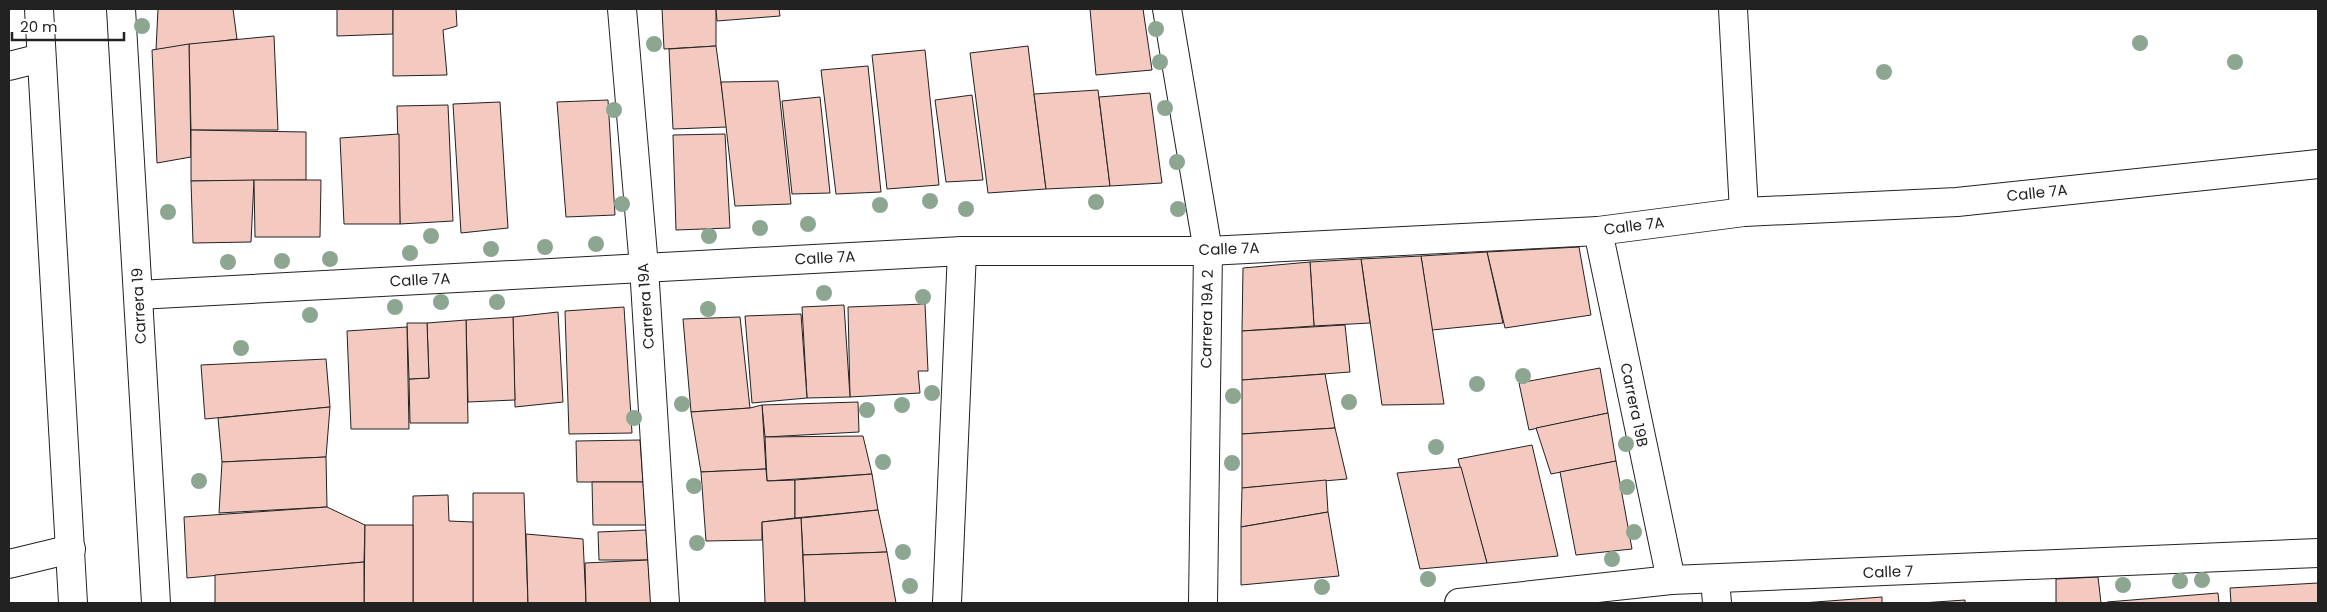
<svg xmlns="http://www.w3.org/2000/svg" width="2327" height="612" font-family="Poppins,sans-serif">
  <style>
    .building { fill: #f3c9c0; stroke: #222 }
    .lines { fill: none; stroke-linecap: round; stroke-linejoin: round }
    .minor-casing { stroke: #222; stroke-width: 30 }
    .trunk-casing { stroke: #222; stroke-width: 30 }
    .minor { stroke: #fff; stroke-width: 28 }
    .trunk { stroke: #fff; stroke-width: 28 }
    .tree { fill: #8da692 }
    .labels { text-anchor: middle; stroke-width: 4; stroke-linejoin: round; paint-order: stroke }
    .street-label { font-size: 15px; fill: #222; stroke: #fff }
  </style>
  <rect width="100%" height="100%" fill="#fff"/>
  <g class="building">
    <polygon points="158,9 233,9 237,39 156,50"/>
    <polygon points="337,9 393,9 393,34 337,36"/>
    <polygon points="393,9 456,9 457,26 443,30 447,75 393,76"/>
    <polygon points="662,9 716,9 716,46 664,49"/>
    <polygon points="716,9 779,9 780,16 717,21"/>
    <polygon points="1090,9 1143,9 1152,70 1096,75"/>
    <polygon points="274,36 278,130 191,130 189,44"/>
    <polygon points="189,44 191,157 157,163 152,50"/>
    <polygon points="716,46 727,127 673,129 669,49"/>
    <polygon points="1028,46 1046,189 988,193 970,53"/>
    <polygon points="925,50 939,185 887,189 872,55"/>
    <polygon points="868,66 881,192 836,194 821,70"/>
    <polygon points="778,81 791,204 735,206 721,82"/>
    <polygon points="1098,90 1110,186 1046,189 1034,94"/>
    <polygon points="1150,93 1162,183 1110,186 1099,97"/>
    <polygon points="972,95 983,180 946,182 935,100"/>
    <polygon points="820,97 830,193 792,194 782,101"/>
    <polygon points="608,100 615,215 566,217 557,102"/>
    <polygon points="500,102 508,228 461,233 453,104"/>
    <polygon points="448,105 453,221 400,224 397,106"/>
    <polygon points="191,130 306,132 306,180 191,181"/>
    <polygon points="399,134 400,224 344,224 340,138"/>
    <polygon points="725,134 730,228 676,230 673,135"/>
    <polygon points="254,180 251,242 193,243 191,181"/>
    <polygon points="254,180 321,180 320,237 255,237"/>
    <polygon points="1579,247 1591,315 1505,328 1487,252"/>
    <polygon points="1487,252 1503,323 1432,330 1421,256"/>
    <polygon points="1421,256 1444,404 1382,405 1361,259"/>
    <polygon points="1361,259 1370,323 1314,326 1310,262"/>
    <polygon points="1310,262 1314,326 1242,331 1243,268"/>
    <polygon points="925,304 928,371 918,371 920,393 850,397 848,307"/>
    <polygon points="844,305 850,397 807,398 802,307"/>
    <polygon points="624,307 632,433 569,434 565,311"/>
    <polygon points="558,312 563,402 515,407 513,317"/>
    <polygon points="801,314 807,398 752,403 745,316"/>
    <polygon points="513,317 515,400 468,402 466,320"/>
    <polygon points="740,317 750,408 691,412 683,319"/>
    <polygon points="466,320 468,423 410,423 409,379 429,378 427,323"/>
    <polygon points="407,323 427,323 429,378 409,379"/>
    <polygon points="1345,325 1350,372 1242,380 1242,331"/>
    <polygon points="407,327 409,429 351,429 347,331"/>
    <polygon points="326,359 330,407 205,419 201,365"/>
    <polygon points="1600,368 1608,413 1529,430 1519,383"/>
    <polygon points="1325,374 1335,428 1242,434 1242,380"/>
    <polygon points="858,402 859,432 765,437 762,405"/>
    <polygon points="762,405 766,469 701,472 691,412 750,408"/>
    <polygon points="330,407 326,457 222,462 218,418"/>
    <polygon points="1608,413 1616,461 1551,474 1536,428"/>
    <polygon points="1335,428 1347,479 1242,488 1242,434"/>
    <polygon points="863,436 872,474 767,481 765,437"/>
    <polygon points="640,440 643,482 577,482 576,441"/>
    <polygon points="1532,445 1558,556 1487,563 1458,459"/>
    <polygon points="326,457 327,507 219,513 222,462"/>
    <polygon points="1616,461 1632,549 1576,555 1560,472"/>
    <polygon points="1461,467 1487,563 1420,569 1397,473"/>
    <polygon points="766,469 767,481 795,480 795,518 762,522 762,540 706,541 701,472"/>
    <polygon points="872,474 878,510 795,518 795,480"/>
    <polygon points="1326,480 1328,512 1241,527 1242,488"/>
    <polygon points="592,482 643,482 646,525 593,525"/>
    <polygon points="473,493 524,493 528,603 473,603"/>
    <polygon points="448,495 449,521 473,522 473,603 413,603 413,496"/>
    <polygon points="327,507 365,525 364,562 187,578 184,517"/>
    <polygon points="878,510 887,552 803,555 801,518"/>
    <polygon points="1328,512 1339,576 1241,585 1241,527"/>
    <polygon points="801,518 805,603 765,603 762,522"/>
    <polygon points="365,525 413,525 413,603 364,603"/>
    <polygon points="646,530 648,560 599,560 598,532"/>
    <polygon points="526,534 583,539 586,603 528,603"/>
    <polygon points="887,552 896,603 805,603 803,555"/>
    <polygon points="648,560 651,603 586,603 585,563"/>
    <polygon points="364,562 364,603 215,603 215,575"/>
    <polygon points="2098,577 2101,603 2056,603 2056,579"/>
    <polygon points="2318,583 2318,603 2231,603 2230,588"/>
    <polygon points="2218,593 2219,603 2107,603 2107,602"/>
    <polygon points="1882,597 1882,603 1802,603"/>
    <polygon points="1965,600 1965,603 1921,603"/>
  </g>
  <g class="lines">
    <g class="minor-casing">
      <g id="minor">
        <polyline points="622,9 644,267 665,603"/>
        <polyline points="1167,9 1208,251 1203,603"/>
        <polyline points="1733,9 1744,212"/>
        <polyline points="9,66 41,58"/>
        <polyline points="1598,231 1671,580"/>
        <polyline points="138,295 962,251 1208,251 1598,231 1744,212 1957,202 2318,164"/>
        <polyline points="9,564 71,549"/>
        <polyline points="1715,579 1717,603"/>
        <polyline points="947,603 962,251"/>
        <polyline points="1459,603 1671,580 2318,553"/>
      </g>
    </g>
    <g class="trunk-casing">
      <g id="trunk">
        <polyline points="39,9 73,603"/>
        <polyline points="121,9 156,603"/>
      </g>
    </g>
    <use href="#minor" class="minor"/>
    <use href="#trunk" class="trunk"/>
  </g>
  <g class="tree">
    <circle cx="142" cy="26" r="8"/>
    <circle cx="1156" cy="29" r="8"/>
    <circle cx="2140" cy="43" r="8"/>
    <circle cx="654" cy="44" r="8"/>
    <circle cx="1160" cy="62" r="8"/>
    <circle cx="2235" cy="62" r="8"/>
    <circle cx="1884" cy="72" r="8"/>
    <circle cx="1165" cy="108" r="8"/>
    <circle cx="614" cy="110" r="8"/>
    <circle cx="1177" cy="162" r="8"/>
    <circle cx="930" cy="201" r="8"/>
    <circle cx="1096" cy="202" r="8"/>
    <circle cx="622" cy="204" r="8"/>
    <circle cx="880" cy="205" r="8"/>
    <circle cx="966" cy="209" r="8"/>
    <circle cx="1178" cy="209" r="8"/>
    <circle cx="168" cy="212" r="8"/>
    <circle cx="808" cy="224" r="8"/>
    <circle cx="760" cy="228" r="8"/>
    <circle cx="431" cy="236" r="8"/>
    <circle cx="709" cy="236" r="8"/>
    <circle cx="596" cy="244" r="8"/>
    <circle cx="545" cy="247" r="8"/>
    <circle cx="491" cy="249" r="8"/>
    <circle cx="410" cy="253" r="8"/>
    <circle cx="330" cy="259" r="8"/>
    <circle cx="282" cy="261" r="8"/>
    <circle cx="228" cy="262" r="8"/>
    <circle cx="824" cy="293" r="8"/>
    <circle cx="923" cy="297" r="8"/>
    <circle cx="441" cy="302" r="8"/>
    <circle cx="497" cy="302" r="8"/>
    <circle cx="395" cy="307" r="8"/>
    <circle cx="708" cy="309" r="8"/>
    <circle cx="310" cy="315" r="8"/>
    <circle cx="241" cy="348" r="8"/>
    <circle cx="1523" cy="376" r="8"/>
    <circle cx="1477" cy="384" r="8"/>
    <circle cx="932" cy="393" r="8"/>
    <circle cx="1233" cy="396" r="8"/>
    <circle cx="1349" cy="402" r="8"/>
    <circle cx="682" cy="404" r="8"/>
    <circle cx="902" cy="405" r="8"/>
    <circle cx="867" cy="410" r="8"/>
    <circle cx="634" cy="418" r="8"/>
    <circle cx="1626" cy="444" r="8"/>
    <circle cx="1436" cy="447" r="8"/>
    <circle cx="883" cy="462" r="8"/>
    <circle cx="1232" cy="463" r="8"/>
    <circle cx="199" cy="481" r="8"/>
    <circle cx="694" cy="486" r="8"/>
    <circle cx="1627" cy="487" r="8"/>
    <circle cx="1634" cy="532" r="8"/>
    <circle cx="697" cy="543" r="8"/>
    <circle cx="903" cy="552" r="8"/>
    <circle cx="1612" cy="559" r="8"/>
    <circle cx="1428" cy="579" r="8"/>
    <circle cx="2202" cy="580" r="8"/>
    <circle cx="2180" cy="581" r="8"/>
    <circle cx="2123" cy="585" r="8"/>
    <circle cx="910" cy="586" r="8"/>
    <circle cx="1322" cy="587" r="8"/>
  </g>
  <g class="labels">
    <g class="street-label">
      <text transform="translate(2037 193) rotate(-6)" y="5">Calle 7A</text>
      <text transform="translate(1634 226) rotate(-7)" y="5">Calle 7A</text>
      <text transform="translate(1229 249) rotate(-2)" y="5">Calle 7A</text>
      <text transform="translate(825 258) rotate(-3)" y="5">Calle 7A</text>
      <text transform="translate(420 280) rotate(-3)" y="5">Calle 7A</text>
      <text transform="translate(139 306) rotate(-93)" y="5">Carrera 19</text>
      <text transform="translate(646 306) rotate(-94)" y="5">Carrera 19A</text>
      <text transform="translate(1207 319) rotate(-89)" y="5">Carrera 19A 2</text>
      <text transform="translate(1634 405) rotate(78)" y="5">Carrera 19B</text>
      <text transform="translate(1888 572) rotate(-2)" y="5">Calle 7</text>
    </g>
  </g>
  <rect width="2327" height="612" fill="none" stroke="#222222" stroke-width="20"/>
  <path d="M12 32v8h112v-8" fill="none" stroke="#222222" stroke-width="2.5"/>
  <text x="20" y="32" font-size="15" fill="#222222" stroke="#ffffff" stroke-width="4" paint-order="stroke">20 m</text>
</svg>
